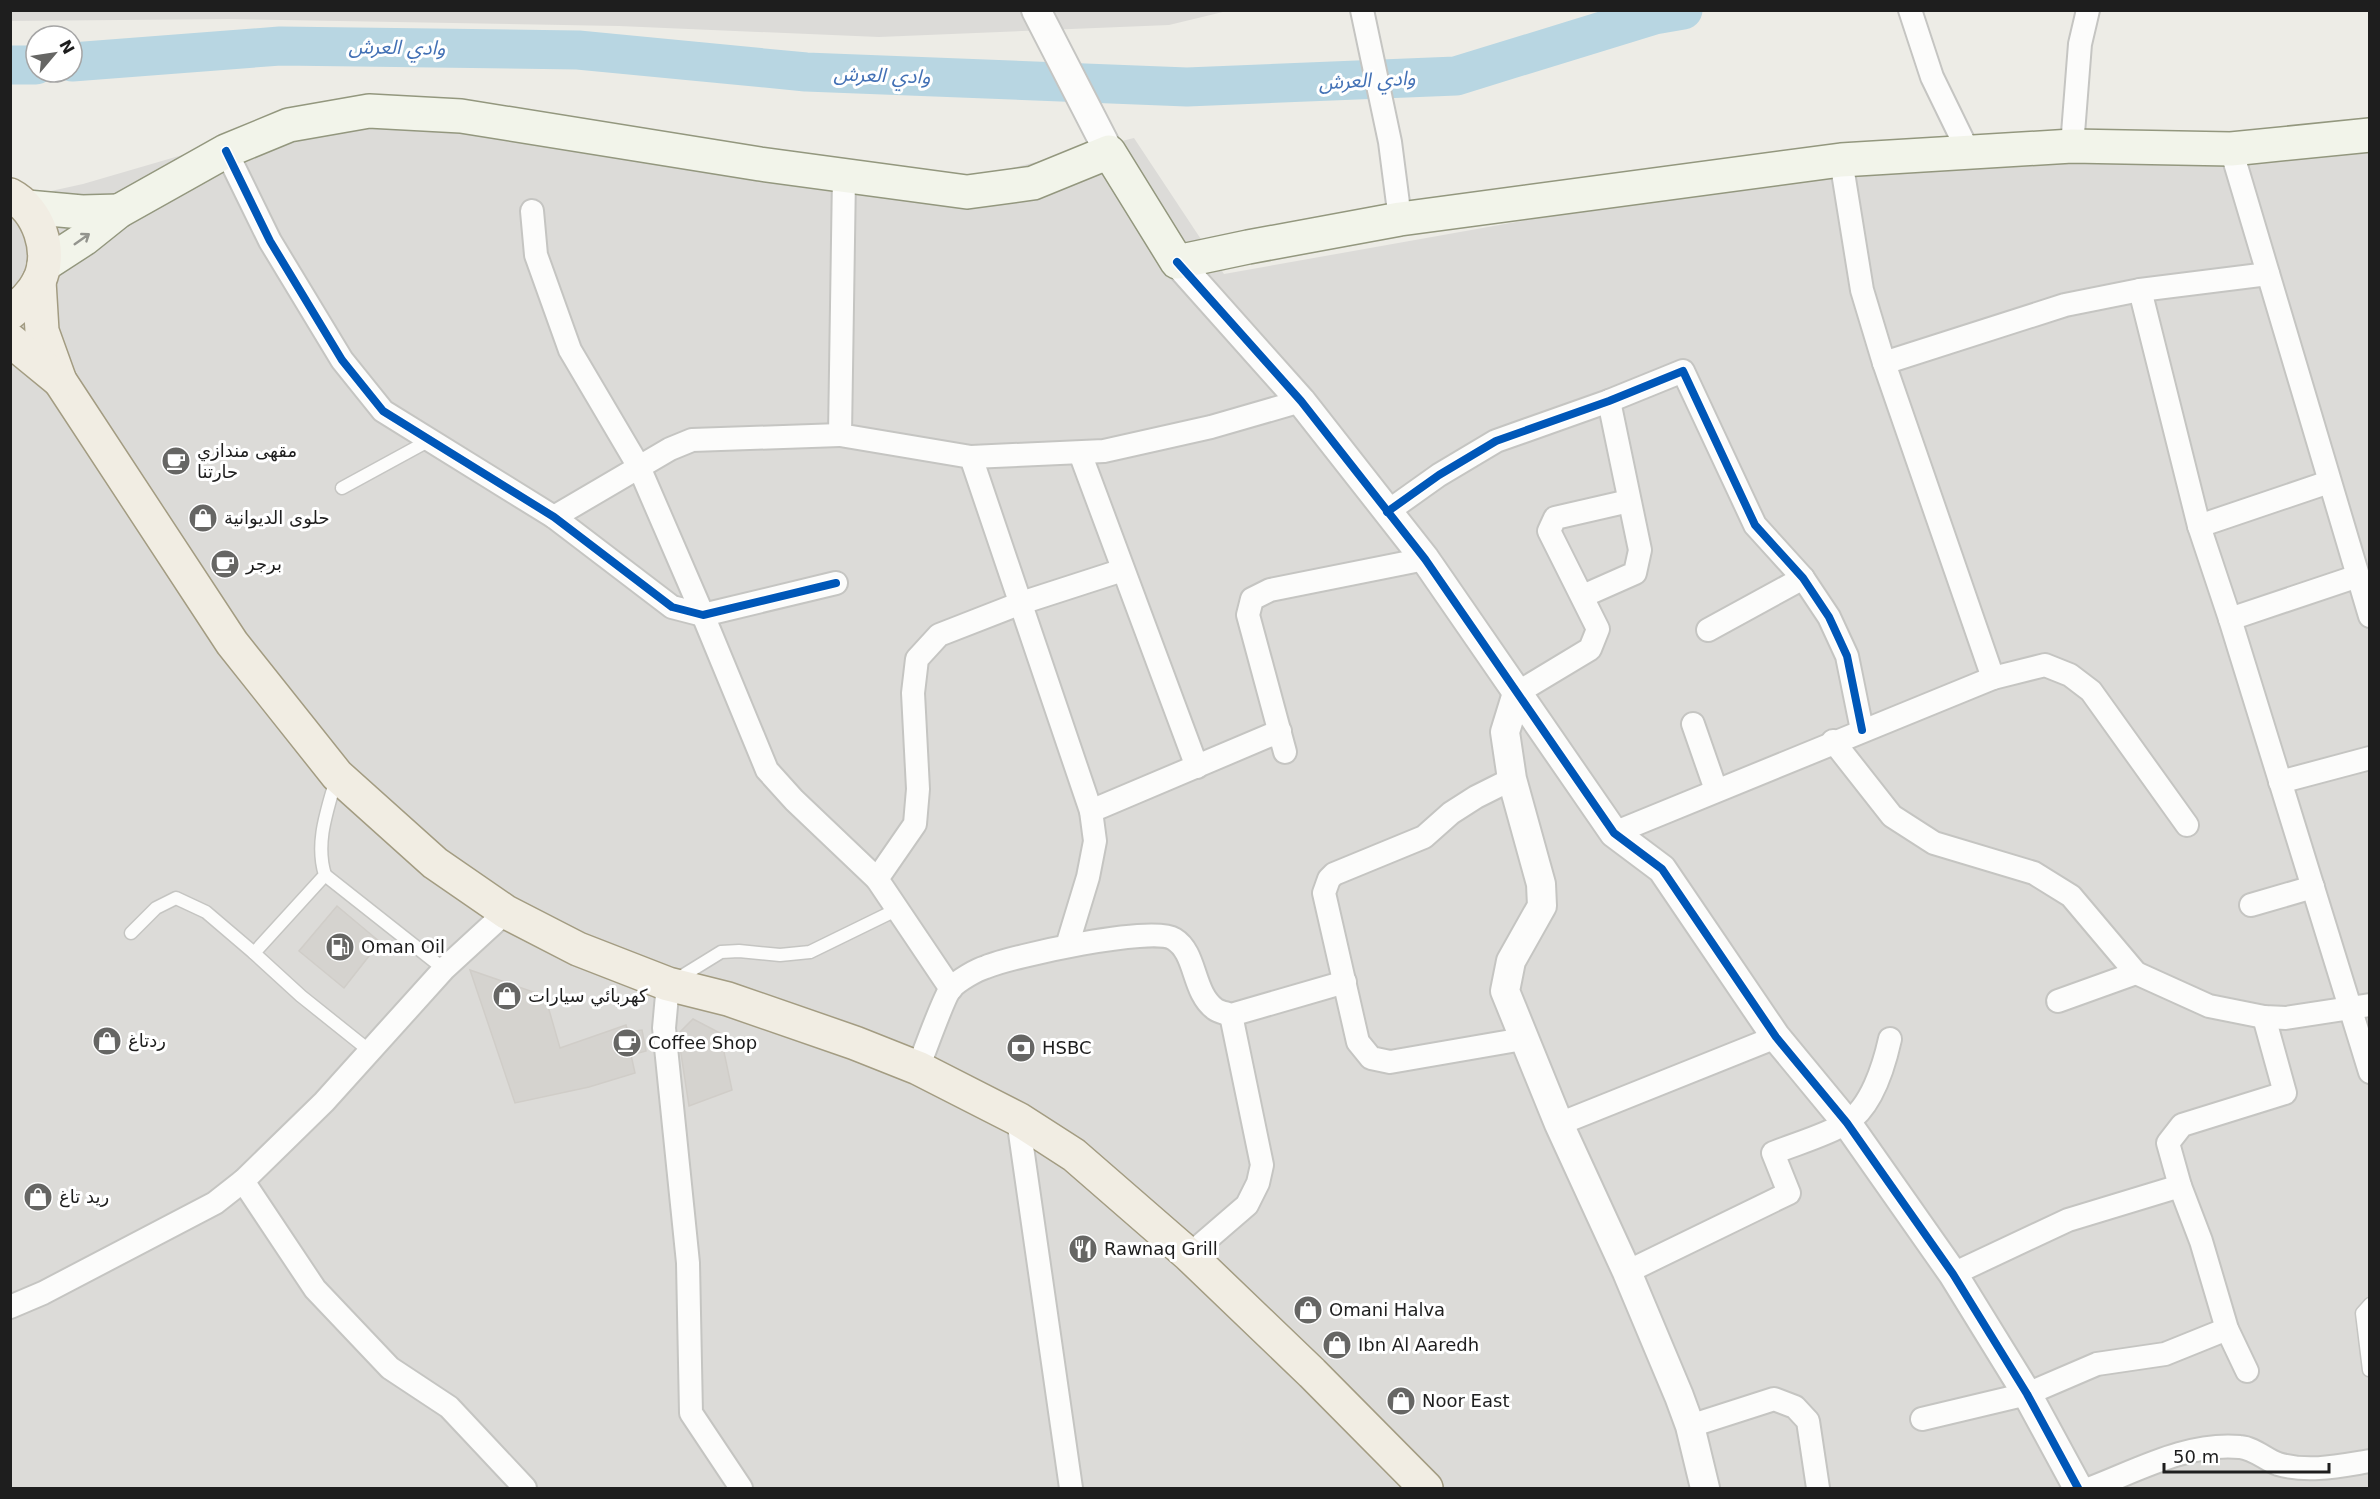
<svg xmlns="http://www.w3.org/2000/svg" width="2380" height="1499" font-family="'DejaVu Sans','Noto Sans Arabic',sans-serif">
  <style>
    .residential { fill: #dcdbd8 }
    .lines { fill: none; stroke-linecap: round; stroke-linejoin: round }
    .river { stroke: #b8d6e2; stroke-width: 39 }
    .building { fill: #d5d3cf; stroke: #d0cdc8; stroke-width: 1.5 }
    .service-casing { stroke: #c5c5c2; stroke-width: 15 }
    .minor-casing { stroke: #c5c5c2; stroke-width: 26 }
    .tertiary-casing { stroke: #c5c5c2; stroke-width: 32 }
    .secondary-casing { stroke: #93977e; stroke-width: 36 }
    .primary-casing { stroke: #a39c82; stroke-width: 36 }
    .service { stroke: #fcfcfb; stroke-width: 12 }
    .minor { stroke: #fcfcfb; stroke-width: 22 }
    .tertiary { stroke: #fcfcfb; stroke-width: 28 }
    .secondary { stroke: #f2f4ea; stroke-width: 33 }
    .primary { stroke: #f1ede3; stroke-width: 33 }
    .cycleway-casing { stroke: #fff; stroke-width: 11 }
    .cycleway { stroke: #0057b8; stroke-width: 8 }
    .oneway { stroke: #93948e }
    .labels { text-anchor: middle; stroke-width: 6; stroke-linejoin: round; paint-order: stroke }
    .poi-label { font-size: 18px; fill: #1e1e1e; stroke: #fff; text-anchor: start }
    .water-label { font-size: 20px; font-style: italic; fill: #4371b5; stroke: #fff }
  </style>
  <rect width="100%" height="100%" fill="#edece6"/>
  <g class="residential">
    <polygon points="10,11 1227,11 1169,25 879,37 619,26 229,19 11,21"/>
    <polygon points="378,98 967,179 1134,138 1224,274 1797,172 2369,140 2369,1488 11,1488 10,200 83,184"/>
  </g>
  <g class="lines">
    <g class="river">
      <polyline points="72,62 280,46 578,50 806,72 1187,87 1456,76 1654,15 1683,10"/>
      <polyline points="10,65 36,65"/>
    </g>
  </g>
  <g class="building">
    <polygon points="337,906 380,942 344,988 299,951"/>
    <polygon points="470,970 545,996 560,1048 626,1025 628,1032 642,1030 646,1051 631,1055 635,1073 589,1087 515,1103"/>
    <polygon points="693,1019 720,1033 732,1090 689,1106 678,1034"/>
  </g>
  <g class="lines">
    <g class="service-casing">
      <g id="service">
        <polyline points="342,488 430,440"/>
        <path d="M336,779C327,811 315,843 325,875L254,953L301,996L371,1052"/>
        <polyline points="325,875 444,969"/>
        <polyline points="131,933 156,908 176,898 206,912 254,953"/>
        <polyline points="674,981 721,952 739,951 780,955 810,952 898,909"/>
        <polyline points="2369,1370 2362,1313 2370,1304"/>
      </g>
    </g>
    <g class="minor-casing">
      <g id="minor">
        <polyline points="1362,10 1390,142 1400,219"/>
        <polyline points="1910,10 1932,77 1968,151"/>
        <polyline points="2072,146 2080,44 2088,10"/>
        <polyline points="2231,149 2370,616"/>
        <polyline points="226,151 270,241 342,360 383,411 554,517 672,607 703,615 836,583"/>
        <polyline points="1841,160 1862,290 1884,363 1993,678"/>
        <polyline points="844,176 840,435 971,457 1104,451 1211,427 1301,401"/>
        <polyline points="532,211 536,255 570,350 639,467 703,615 767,770 794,800 877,879"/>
        <polyline points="2140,290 2199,526 2329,482"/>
        <polyline points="1884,363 2065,305 2140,290 2268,274"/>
        <polyline points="1080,453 1197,767"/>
        <polyline points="971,457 1091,811 1095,841 1088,877 1067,946"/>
        <polyline points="1387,512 1439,475 1496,441 1609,401 1683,371 1755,525 1803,578 1829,617 1847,656 1862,730"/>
        <polyline points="554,517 670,449 692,440 840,435"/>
        <polyline points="2199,526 2230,619 2358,576"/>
        <polyline points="1583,596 1635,573 1640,550 1609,401"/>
        <polyline points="2230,619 2370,1072"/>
        <polyline points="1708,630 1803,578"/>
        <polyline points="1517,693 1590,649 1598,629 1549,531 1555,518 1629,501"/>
        <polyline points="1693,724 1716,790"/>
        <polyline points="1833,741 1892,816 1934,843 2034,873 2071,896 2136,973 2209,1006 2264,1017 2286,1018 2370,1005"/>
        <polyline points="1285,752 1248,615 1252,599 1270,590 1425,559"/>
        <polyline points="1512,779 1476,797 1451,813 1424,837 1334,874 1329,879 1324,893 1358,1042 1371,1058 1390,1062 1523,1039"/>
        <polyline points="2280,782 2370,758"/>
        <polyline points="1091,811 1280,731"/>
        <polyline points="1614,833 1993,678 2045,665 2070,675 2091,691 2187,825"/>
        <polyline points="2251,905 2313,887"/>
        <polyline points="668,984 664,1028 688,1263 691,1413 741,1488"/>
        <polyline points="951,989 877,879 915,824 918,789 913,693 917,659 939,635 1021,603 1123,570"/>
        <polyline points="2058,1001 2136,973"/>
        <path d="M918,1068C924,1053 944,996 951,988C959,980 976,970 986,967C1013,956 1152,925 1174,939C1197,953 1192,992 1215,1009C1219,1012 1226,1013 1231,1015L1345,982"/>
        <polyline points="1018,1119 1071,1488"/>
        <polyline points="1559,1124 1776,1037"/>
        <polyline points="243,1181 315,1289 390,1368 449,1407 525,1488"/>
        <polyline points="1189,1255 1247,1205 1258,1183 1262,1165 1231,1015"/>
        <path d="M1627,1272L1789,1193L1773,1153C1795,1144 1827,1135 1846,1123C1871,1108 1884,1066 1890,1039"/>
        <polyline points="1953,1274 2068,1220 2180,1186"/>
        <polyline points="10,1307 43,1293 215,1203 243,1181 324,1102 444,969 506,912"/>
        <polyline points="2247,1371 2227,1329 2201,1241 2180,1186 2168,1143 2182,1125 2285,1093 2264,1017"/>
        <polyline points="1922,1419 2027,1394 2097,1364 2165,1354 2227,1329"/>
        <polyline points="1690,1426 1774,1399 1795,1407 1808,1421 1818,1488"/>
        <path d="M2091,1488C2138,1470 2188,1442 2240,1447C2254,1448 2266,1460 2278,1464C2309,1473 2339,1466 2370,1461"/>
      </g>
    </g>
    <g class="tertiary-casing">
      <g id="tertiary">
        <polyline points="1036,10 1109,152"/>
        <polyline points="1177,262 1301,401 1425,559 1614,833 1662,869 1776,1037 1847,1123 1953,1274 2027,1394 2078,1488"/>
        <polyline points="1517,693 1505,732 1512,779 1541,884 1542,906 1511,961 1505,991 1559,1124 1627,1272 1679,1396 1690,1426 1705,1488"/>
      </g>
    </g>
    <g class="secondary-casing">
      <g id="secondary">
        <polyline points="27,207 82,212 119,211"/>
        <polyline points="44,265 84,239 119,211 226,151 289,125 369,111 461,116 760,164 967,192 1033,183 1109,152 1177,262 1248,247 1400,219 1841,160 2072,146 2231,149 2370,135"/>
      </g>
    </g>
    <g class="primary-casing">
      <g id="primary">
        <path d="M10,195C39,210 53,252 39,281C32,295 22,304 10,313"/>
        <polyline points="39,281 42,331 60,381 232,643 337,775 435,863 506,912 578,949 668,984 728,999 855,1043 918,1068 1018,1119 1074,1155 1189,1255 1312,1373 1426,1488"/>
        <polyline points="10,340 60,381"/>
      </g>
    </g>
    <use href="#service" class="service"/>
    <use href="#minor" class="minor"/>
    <use href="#tertiary" class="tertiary"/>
    <use href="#secondary" class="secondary"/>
    <use href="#primary" class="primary"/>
    <g class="cycleway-casing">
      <g id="cycleway">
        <polyline points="226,151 270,241 342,360 383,411 554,517 672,607 703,615 836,583"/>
        <polyline points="1177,262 1301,401 1425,559 1614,833 1662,869 1776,1037 1847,1123 1953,1274 2027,1394 2078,1488"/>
        <polyline points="1387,512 1439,475 1496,441 1609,401 1683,371 1755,525 1803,578 1829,617 1847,656 1862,730"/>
      </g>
    </g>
    <use href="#cycleway" class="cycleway"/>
  </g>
  <defs><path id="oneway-shaft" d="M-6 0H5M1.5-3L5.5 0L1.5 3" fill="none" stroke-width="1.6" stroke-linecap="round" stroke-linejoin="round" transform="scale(1.5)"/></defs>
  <use class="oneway" href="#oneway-shaft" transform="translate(82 239) rotate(-35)"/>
  <defs>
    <g id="cafe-disc" transform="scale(1.5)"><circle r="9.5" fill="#666664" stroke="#fff"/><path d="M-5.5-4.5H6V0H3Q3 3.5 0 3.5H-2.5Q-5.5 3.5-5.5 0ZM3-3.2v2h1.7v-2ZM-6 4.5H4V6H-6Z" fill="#fff"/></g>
    <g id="shop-disc" transform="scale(1.5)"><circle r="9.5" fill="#666664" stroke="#fff"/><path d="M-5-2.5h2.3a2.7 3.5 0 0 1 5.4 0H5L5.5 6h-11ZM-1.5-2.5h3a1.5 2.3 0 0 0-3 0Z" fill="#fff"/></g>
    <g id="fuel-disc" transform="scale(1.5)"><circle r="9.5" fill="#666664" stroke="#fff"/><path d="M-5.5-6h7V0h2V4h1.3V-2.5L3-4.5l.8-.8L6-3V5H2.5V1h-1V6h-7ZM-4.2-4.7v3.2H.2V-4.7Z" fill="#fff"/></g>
    <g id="bank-disc" transform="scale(1.5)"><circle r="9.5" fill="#666664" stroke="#fff"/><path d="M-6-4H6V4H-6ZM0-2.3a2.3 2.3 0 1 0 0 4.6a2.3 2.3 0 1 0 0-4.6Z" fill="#fff"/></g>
    <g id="restaurant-disc" transform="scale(1.5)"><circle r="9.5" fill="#666664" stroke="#fff"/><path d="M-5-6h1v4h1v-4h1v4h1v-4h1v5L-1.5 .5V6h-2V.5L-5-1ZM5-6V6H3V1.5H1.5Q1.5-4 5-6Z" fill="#fff"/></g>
  </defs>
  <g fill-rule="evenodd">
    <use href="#cafe-disc" x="176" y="461"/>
    <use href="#shop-disc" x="203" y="518"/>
    <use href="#cafe-disc" x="225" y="564"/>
    <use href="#fuel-disc" x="340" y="947"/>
    <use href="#shop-disc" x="507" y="996"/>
    <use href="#shop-disc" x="107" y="1041"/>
    <use href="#cafe-disc" x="627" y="1043"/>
    <use href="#bank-disc" x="1021" y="1048"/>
    <use href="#shop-disc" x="38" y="1197"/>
    <use href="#restaurant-disc" x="1083" y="1249"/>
    <use href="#shop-disc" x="1308" y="1310"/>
    <use href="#shop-disc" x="1337" y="1345"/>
    <use href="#shop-disc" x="1401" y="1401"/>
  </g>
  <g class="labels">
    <g class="poi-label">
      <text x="197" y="457">مقهى مندازي<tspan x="197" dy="21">حارتنا</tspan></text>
      <text x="224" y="524">حلوى الديوانية</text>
      <text x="246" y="570">برجر</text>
      <text x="361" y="953">Oman Oil</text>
      <text x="528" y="1002">كهربائي سيارات</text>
      <text x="128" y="1047">ردتاغ</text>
      <text x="648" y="1049">Coffee Shop</text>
      <text x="1042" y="1054">HSBC</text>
      <text x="59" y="1203">ريد تاغ</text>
      <text x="1104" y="1255">Rawnaq Grill</text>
      <text x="1329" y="1316">Omani Halva</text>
      <text x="1358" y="1351">Ibn Al Aaredh</text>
      <text x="1422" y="1407">Noor East</text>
    </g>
    <g class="water-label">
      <text transform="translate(397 47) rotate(1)" y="7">وادي العرش</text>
      <text transform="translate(882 75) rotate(2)" y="7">وادي العرش</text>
      <text transform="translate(1367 80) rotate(-3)" y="7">وادي العرش</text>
    </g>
  </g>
  <rect width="2380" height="1499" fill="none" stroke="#1e1e1e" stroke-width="24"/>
  <g transform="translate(54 54) rotate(61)"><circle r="28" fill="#ffffff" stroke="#a5a5a5" stroke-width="1.5"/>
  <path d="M0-4.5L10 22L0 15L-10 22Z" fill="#666664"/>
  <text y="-9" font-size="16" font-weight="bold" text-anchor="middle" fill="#1e1e1e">N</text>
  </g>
  <path d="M2164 1463v9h165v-9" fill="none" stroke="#1e1e1e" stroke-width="3"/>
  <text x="2173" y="1463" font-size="18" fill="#1e1e1e" stroke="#ffffff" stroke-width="4.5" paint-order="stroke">50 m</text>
</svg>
